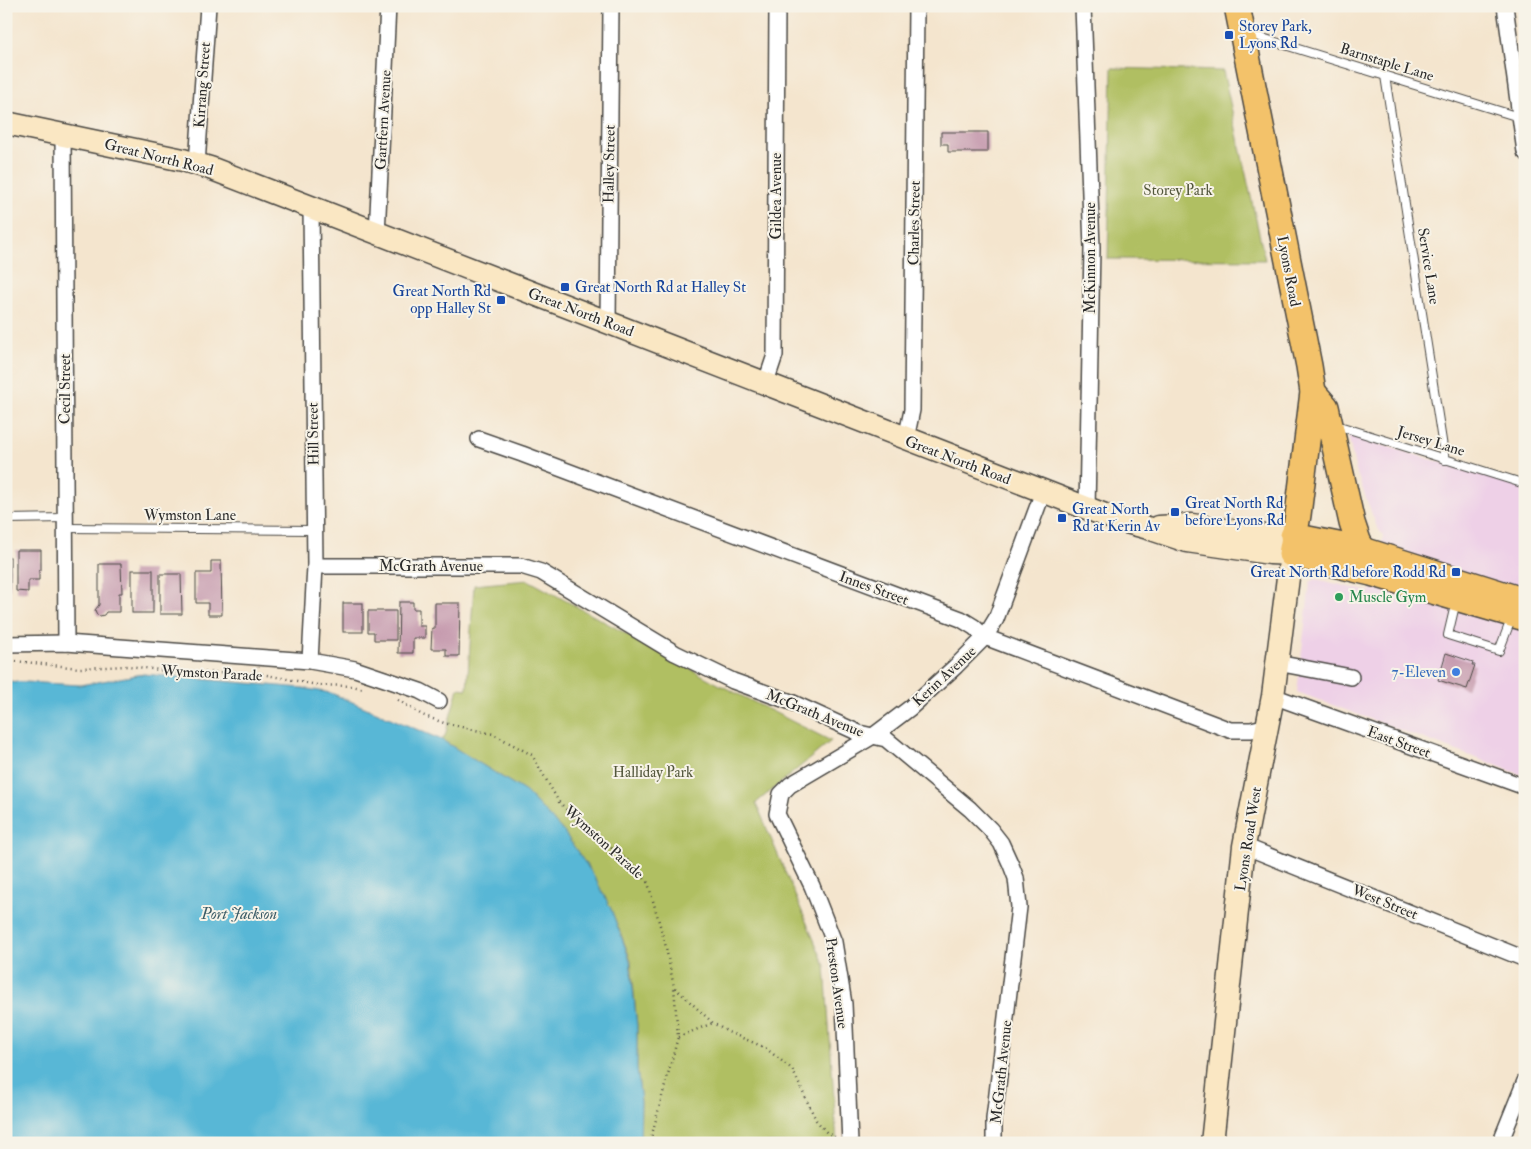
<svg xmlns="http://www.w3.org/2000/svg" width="1531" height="1149" font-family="'IM FELL Double Pica',serif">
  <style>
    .built { fill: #eed0e7 }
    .green { fill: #b0bf62; stroke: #6e7546 }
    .water { fill: #58b7d6; stroke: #427180 }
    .building { fill: #c395ab }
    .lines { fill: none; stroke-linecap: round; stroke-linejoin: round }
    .lane-casing { stroke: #494743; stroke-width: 10 }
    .street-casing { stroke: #494743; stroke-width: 18 }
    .secondary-casing { stroke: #494743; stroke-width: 25 }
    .primary-casing { stroke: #494743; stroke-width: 28 }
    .path { stroke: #494743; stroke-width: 2.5; stroke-dasharray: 1 4; stroke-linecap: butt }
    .lane { stroke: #fff; stroke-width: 8 }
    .street { stroke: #fff; stroke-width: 15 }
    .secondary { stroke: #fae7c3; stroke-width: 22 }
    .primary { stroke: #f3c26a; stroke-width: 25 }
    .transit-dot { fill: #1a4fb4; stroke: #f7f3e8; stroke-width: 2 }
    .leisure-dot { fill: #2e9e5b; stroke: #f7f3e8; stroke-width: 2 }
    .shop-dot { fill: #3f7fe0; stroke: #f7f3e8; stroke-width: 2 }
    .labels { text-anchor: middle; stroke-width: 4; stroke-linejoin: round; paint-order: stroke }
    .transit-label { font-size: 15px; fill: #164399; stroke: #f7f3e8; text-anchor: start }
    .street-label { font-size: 15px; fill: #2b2b2b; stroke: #f7f3e8 }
    .park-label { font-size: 15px; fill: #53573c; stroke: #f7f3e8 }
    .leisure-label { font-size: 15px; fill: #27864d; stroke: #f7f3e8; text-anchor: start }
    .shop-label { font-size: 15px; fill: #366cbe; stroke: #f7f3e8; text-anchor: end }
    .water-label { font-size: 16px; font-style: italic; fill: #3b5c67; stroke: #f7f3e8 }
  </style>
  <rect width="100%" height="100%" fill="#f7f3e8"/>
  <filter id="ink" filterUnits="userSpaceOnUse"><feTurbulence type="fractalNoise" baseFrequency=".02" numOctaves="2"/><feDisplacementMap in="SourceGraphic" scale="10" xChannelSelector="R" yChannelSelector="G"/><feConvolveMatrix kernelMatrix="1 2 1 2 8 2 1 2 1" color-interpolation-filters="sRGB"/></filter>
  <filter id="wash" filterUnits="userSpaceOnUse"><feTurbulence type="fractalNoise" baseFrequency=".0096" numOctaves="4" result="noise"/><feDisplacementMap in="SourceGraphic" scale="20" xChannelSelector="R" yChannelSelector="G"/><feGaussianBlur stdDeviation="1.12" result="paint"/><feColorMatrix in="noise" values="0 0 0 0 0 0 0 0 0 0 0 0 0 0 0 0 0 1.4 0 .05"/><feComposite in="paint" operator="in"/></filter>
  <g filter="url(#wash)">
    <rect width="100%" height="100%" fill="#f4e5ce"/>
    <polygon class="built" points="1348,435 1525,487 1525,776 1297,692 1310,582 1316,579 1370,592 1383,536 1376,525 1356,471"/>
    <g class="green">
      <polygon points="1112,68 1223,71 1265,260 1108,259"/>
      <polygon points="528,580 720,685 831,741 756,803 825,966 837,1143 640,1143 641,1102 637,1068 637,1026 631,960 611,909 594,876 564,832 526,792 442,740 445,736 458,688 467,689 474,585"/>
    </g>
    <polygon class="water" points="143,674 302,688 331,693 442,740 526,792 564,832 594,876 611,909 630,960 637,1026 637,1068 641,1102 640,1143 6,1143 6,681 80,685"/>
    <g id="blocks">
      <g class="building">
        <polygon points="941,132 988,132 988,152 948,152 948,144 941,144"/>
        <polygon points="16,550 41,550 41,570 39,570 39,580 28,580 28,592 16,591"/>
        <rect x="6" y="557" width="4" height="32"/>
        <polygon points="211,561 221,561 222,615 208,615 208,603 196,603 196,573 211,573"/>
        <polygon points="99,564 121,564 122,593 119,593 119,612 106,612 104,615 100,616 97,615 95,610 99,605"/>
        <rect x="132" y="570" width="21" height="43"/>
        <polygon points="160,574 181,574 182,614 160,614"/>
        <polygon points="399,602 413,602 413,609 419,609 419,626 425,626 425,638 413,638 413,653 398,653"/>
        <rect x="343" y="603" width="20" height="29"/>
        <polygon points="435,603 460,603 459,656 446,656 446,649 431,649 432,628 435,628"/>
        <polygon points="368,611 396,611 396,640 374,640 374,632 368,632"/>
        <polygon points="1446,653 1473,662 1472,665 1475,665 1467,689 1438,680"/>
      </g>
    </g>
  </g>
  <g filter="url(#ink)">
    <use href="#blocks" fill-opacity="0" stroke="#494743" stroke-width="1"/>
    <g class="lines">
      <g class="lane-casing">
        <g id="lane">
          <polyline points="1246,33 1522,118"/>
          <polyline points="1385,76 1445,460"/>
          <polyline points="1336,425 1525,484"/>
          <polyline points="6,519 65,518"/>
          <polyline points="65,528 314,530"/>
          <polyline points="1456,601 1448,635 1499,651 1512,617"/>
        </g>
      </g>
      <g class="street-casing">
        <g id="street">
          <polyline points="1083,6 1092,248 1087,509"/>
          <polyline points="1505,6 1525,152"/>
          <polyline points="63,134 66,643"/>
          <polyline points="197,164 208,6"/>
          <polyline points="377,234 388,6"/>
          <polyline points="608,323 611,6"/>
          <polyline points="765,385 775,355 777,6"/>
          <polyline points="479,439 522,454 961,619 974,627 985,637 1230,730 1251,730 1268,726"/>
          <polyline points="906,439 912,410 916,6"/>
          <polyline points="315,566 521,566 541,572 675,653 733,681 791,702 859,733 886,739 970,809 990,829 1001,843 1011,865 1016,878 1019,907 994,1119 994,1143"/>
          <polyline points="6,644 66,643 310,661 355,669 420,691 439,701"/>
          <polyline points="310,661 315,566 311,208"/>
          <polyline points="1277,663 1351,677"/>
          <polyline points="1273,696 1525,787"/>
          <polyline points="1244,846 1525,959"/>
          <polyline points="850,1143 844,1004 834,942 812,886 777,814 781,794 790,785 873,736 910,708 956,666 985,637 996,619 1043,492"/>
          <polyline points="1500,1143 1525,1081"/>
        </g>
      </g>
      <g class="secondary-casing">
        <g id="secondary">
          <polyline points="6,123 183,160 210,168 1115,519 1148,528 1187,541 1270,553 1291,554 1273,696 1244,846 1212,1143"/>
          <polyline points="1159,527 1192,525 1265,536 1293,536"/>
        </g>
      </g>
      <g class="primary-casing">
        <g id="primary">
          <polyline points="1237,6 1309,366 1313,392 1298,515 1291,554 1371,573 1525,618"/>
          <polyline points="1313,392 1326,407 1352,523 1358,541 1363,550"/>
          <polyline points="1293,536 1363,550 1525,601"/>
        </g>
      </g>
      <g class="path">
        <polyline points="6,660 79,668 129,666 183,673 239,672"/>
        <polyline points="257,673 317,685 352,686 365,689"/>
        <polyline points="398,700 422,715 444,723 493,734 532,755 559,802 586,829 634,865 648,883 665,943 674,987 678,1037 651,1138 651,1143"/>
        <polyline points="675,988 713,1023 728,1032 764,1047 792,1069 816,1120 827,1133 836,1138"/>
        <polyline points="678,1037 713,1023"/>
      </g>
      <use href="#lane" class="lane"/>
      <use href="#street" class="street"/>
      <use href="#secondary" class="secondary"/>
      <use href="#primary" class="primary"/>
    </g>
  </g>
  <g class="transit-dot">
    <rect x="1224" y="30" width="10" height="10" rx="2.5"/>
    <rect x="560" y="282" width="10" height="10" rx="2.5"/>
    <rect x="496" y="295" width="10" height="10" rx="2.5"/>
    <rect x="1170" y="507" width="10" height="10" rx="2.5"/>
    <rect x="1057" y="513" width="10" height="10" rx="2.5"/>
    <rect x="1451" y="567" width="10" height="10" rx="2.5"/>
  </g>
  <circle class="leisure-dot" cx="1339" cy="597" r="5"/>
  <circle class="shop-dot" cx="1456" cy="672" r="5"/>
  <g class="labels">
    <g class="transit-label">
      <text x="1239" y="31">Storey Park,<tspan x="1239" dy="17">Lyons Rd</tspan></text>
      <text x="575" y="292">Great North Rd at Halley St</text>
      <text x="491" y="296" text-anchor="end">Great North Rd<tspan x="491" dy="17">opp Halley St</tspan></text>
      <text x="1185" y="508">Great North Rd<tspan x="1185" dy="17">before Lyons Rd</tspan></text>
      <text x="1072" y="514">Great North<tspan x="1072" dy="17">Rd at Kerin Av</tspan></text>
      <text x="1446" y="577" text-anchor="end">Great North Rd before Rodd Rd</text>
    </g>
    <g class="street-label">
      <text transform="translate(1387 62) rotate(17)" y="5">Barnstaple Lane</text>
      <text transform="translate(202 85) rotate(-86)" y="5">Kirrang Street</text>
      <text transform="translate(383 120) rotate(-87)" y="5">Gartfern Avenue</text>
      <text transform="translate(159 157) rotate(14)" y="5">Great North Road</text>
      <text transform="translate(609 164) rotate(-89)" y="5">Halley Street</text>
      <text transform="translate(776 196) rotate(-90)" y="5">Gildea Avenue</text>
      <text transform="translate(914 223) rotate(-89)" y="5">Charles Street</text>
      <text transform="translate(1090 258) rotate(-90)" y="5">McKinnon Avenue</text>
      <text transform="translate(1429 266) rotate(81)" y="5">Service Lane</text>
      <text transform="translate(1289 271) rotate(79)" y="5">Lyons Road</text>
      <text transform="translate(581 312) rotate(21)" y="5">Great North Road</text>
      <text transform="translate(65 389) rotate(-90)" y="5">Cecil Street</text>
      <text transform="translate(313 434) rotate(-91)" y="5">Hill Street</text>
      <text transform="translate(1431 441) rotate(17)" y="5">Jersey Lane</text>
      <text transform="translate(958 460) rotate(21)" y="5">Great North Road</text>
      <text x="190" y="520">Wymston Lane</text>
      <text x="431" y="571">McGrath Avenue</text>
      <text transform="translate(874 588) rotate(20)" y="5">Innes Street</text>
      <text transform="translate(212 673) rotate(3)" y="5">Wymston Parade</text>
      <text transform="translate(944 676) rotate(-43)" y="5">Kerin Avenue</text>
      <text transform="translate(815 713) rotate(22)" y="5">McGrath Avenue</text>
      <text transform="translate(1399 742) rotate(20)" y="5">East Street</text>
      <text transform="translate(1248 839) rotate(-81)" y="5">Lyons Road West</text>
      <text transform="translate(604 842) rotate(42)" y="5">Wymston Parade</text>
      <text transform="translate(1385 902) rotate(22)" y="5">West Street</text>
      <text transform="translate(837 983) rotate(82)" y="5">Preston Avenue</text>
      <text transform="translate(1001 1072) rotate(-84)" y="5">McGrath Avenue</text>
    </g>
    <g class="park-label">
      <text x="1178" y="195">Storey Park</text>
      <text x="653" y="777">Halliday Park</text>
    </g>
    <g class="leisure-label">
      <text x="1349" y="602">Muscle Gym</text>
    </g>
    <g class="shop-label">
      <text x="1446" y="677">7-Eleven</text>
    </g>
    <g class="water-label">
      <text x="239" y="919">Port Jackson</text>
    </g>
  </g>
  <rect width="1531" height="1149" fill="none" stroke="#f7f3e8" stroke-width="25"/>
</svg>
